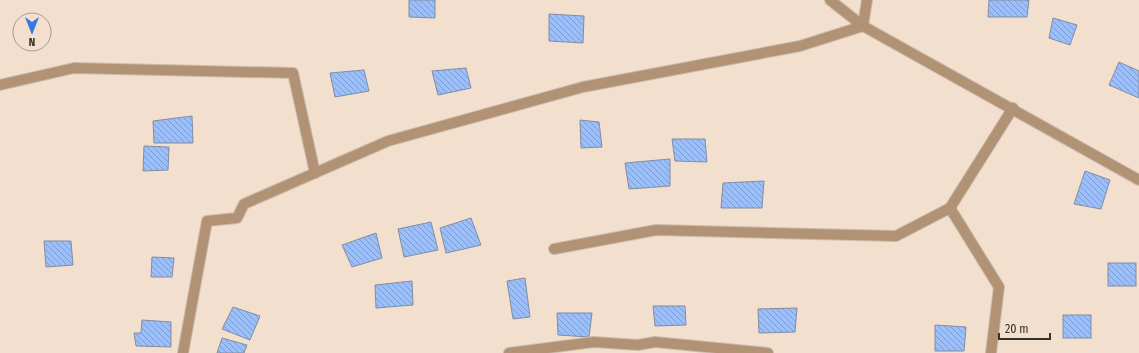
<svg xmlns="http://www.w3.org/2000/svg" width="1139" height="353" font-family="'Fira Sans Condensed',sans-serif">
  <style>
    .building { fill: url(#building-back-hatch); stroke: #828da0 }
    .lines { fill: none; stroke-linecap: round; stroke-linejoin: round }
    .minor-casing { stroke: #cdbcad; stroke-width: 12 }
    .minor { stroke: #b19275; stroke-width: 10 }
  </style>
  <defs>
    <pattern id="building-back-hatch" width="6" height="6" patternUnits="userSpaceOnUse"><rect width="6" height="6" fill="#99bffd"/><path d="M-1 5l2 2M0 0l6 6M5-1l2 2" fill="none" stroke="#7e9ccd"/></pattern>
  </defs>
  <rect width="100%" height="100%" fill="#f2dfce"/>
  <g class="building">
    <polygon points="409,0 435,0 435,18 409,17"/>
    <polygon points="989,0 1029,0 1027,17 988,17"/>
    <polygon points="549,14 584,16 583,43 549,41"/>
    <polygon points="1053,18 1077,25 1070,45 1049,38"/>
    <polygon points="1119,62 1139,71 1139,98 1109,85"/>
    <polygon points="466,68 471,88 438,95 432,71"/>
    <polygon points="364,70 369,91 335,97 330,73"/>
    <polygon points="192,116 193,143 154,143 153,121"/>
    <polygon points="580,120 599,122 602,147 581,148"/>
    <polygon points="672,139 705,139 707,162 675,161"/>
    <polygon points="144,146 169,147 168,170 143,171"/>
    <polygon points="670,159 670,186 629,189 625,163"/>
    <polygon points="1085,171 1110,180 1101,209 1074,204"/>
    <polygon points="764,181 762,208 721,208 723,183"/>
    <polygon points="471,218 481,245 446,253 440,228"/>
    <polygon points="431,222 438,250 404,257 398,229"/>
    <polygon points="376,233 382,258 352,267 342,245"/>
    <polygon points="44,241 71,241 73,265 46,267"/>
    <polygon points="152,257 174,258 172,277 151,277"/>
    <rect x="1108" y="263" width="28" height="23"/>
    <polygon points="525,278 530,317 513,319 507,281"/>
    <polygon points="412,281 413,305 376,308 375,285"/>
    <polygon points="653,306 685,306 686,325 655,326"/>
    <polygon points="233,307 260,316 250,340 222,329"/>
    <polygon points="797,308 795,332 759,333 758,309"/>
    <polygon points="557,313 592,313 589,337 558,335"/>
    <rect x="1063" y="315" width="28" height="23"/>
    <polygon points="142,320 171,322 171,347 136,346 134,333 141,333"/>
    <polygon points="935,325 966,327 964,351 935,351"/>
    <polygon points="222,338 247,345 244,353 217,353"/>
  </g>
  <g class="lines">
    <g class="minor-casing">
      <g id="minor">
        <polyline points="830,0 863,26 1139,180"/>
        <polyline points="0,85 74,68 293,73 315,173"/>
        <polyline points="554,249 656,230 896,236 950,208"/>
        <polyline points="183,353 207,221 237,218 244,204 388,141 583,87 800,46 863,26 867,0"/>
        <polyline points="509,353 594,342 638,345 655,342 768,353"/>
        <polyline points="991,353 999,287 950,208 1013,108"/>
      </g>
    </g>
    <use href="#minor" class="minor"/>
  </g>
  <g transform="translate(32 32) rotate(180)"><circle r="19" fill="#f2dfce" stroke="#a8998c"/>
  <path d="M0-3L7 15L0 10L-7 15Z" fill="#3679e6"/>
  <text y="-6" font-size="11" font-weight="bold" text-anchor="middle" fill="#38312a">N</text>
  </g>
  <path d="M999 333v6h51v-6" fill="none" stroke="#38312a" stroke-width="2"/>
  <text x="1005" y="333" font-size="12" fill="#38312a" stroke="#f2dfce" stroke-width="3" paint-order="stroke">20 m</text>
</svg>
